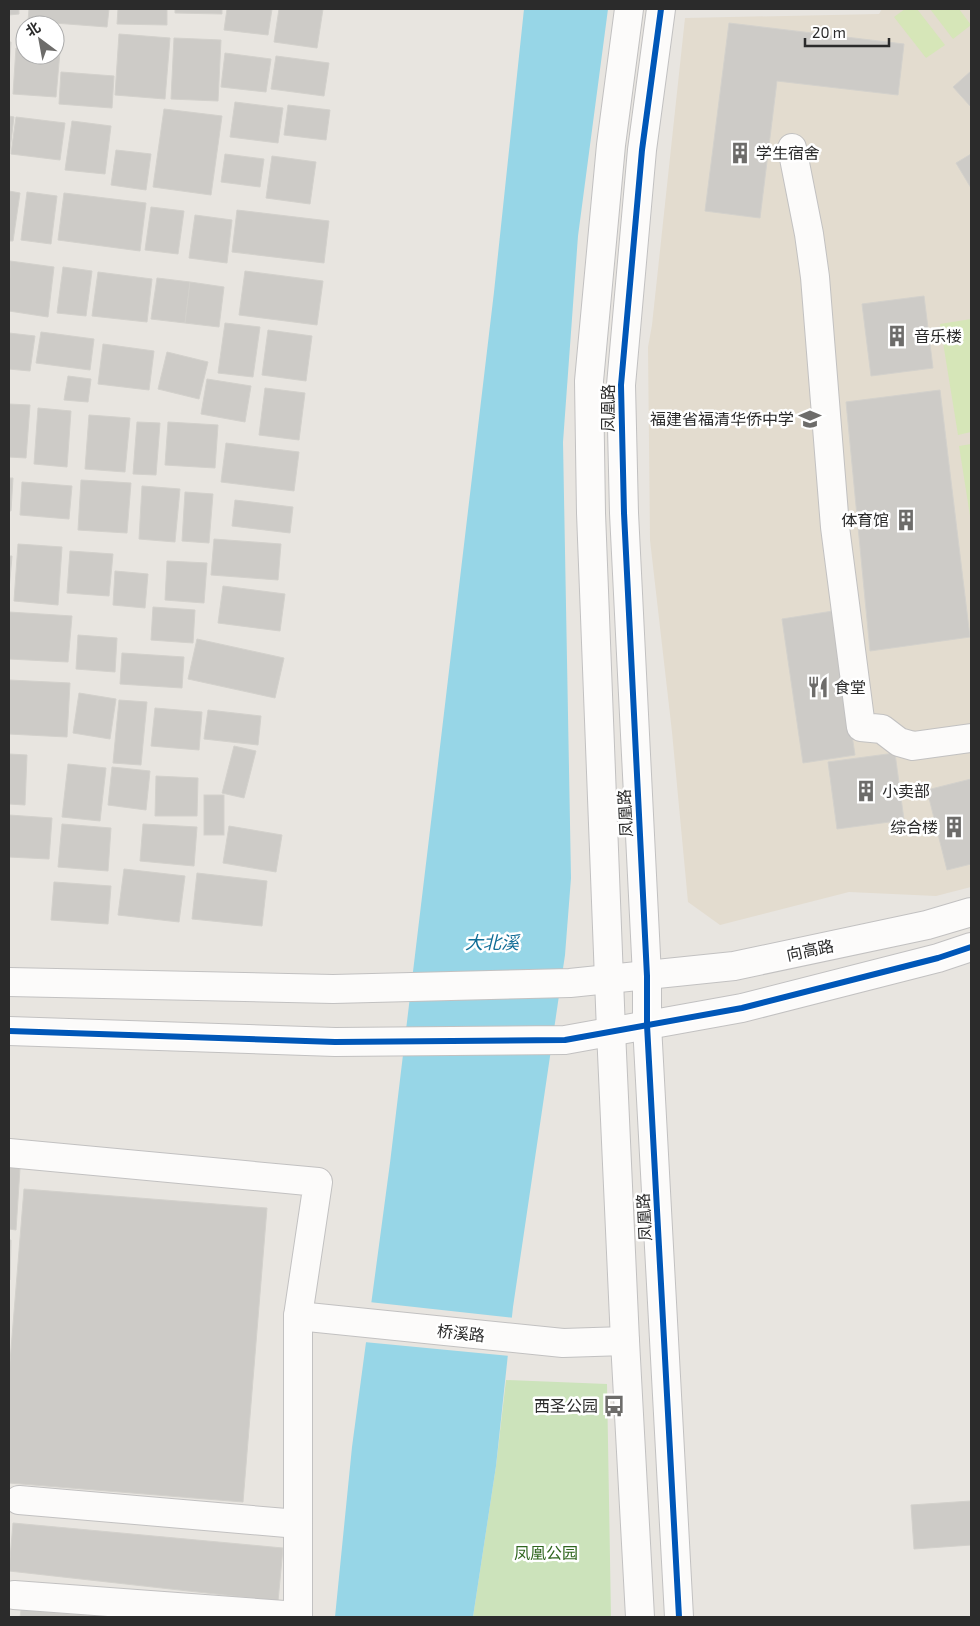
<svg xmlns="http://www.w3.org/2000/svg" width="980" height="1626" font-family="'Exo 2','Noto Sans SC',sans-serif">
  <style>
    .education { fill: #e3dccf }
    .green { fill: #cce3bb }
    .pitch { fill: #d6e6b8 }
    .water { fill: #97d6e7 }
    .pier { fill: #e8e5e0 }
    .building { fill: #cdcbc7; stroke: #d3d1cc }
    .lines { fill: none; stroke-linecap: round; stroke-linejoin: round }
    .street-casing { stroke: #c2c1c1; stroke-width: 30 }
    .secondary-casing { stroke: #c2c1c1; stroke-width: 30 }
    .street { stroke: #fcfbfa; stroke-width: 28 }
    .secondary { stroke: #fcfbfa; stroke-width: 28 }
    .cycleway-casing { stroke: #fff; stroke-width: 9 }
    .cycleway { stroke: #0057b8; stroke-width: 6 }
    .labels { text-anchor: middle; stroke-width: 5; stroke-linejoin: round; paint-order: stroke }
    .poi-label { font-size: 16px; fill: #2b2b2b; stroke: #fff; text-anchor: start }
    .street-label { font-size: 16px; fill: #2b2b2b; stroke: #fff }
    .park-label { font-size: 16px; fill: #2e651d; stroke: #fff }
    .water-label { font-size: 18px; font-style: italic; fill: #126e97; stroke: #fff }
  </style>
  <rect width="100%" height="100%" fill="#e8e5e0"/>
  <polygon class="education" points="882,9 971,9 971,887 936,896 849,892 720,925 688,902 672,732 650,540 648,347 652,325 685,18 879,14"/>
  <polygon class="green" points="506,1380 607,1384 611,1617 473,1617 496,1466"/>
  <g class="pitch">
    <polygon points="905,9 917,9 945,45 926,58 894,17"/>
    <polygon points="930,9 959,9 971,25 953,39"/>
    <polygon points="971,319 971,432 958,435 940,324"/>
    <polygon points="971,444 971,522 959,446"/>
  </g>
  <polygon class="water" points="524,9 608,9 578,236 563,442 571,878 565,955 513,1307 496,1466 473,1617 335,1617 352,1447 390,1163 437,772 494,292"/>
  <polygon class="pier" points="369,1302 515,1318 511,1356 364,1342"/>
  <g class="building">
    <polygon points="9,9 19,9 19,14 9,15"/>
    <polygon points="29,9 109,9 107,27 28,21"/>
    <polygon points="118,9 167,9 167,25 117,24"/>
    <polygon points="175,9 222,9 222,14 175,13"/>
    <polygon points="227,9 272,9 268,35 224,30"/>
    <polygon points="279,9 323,9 317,48 274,42"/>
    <polygon points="729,23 904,44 898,95 777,81 760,218 705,211"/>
    <polygon points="119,34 170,38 165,99 115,95"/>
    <polygon points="174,38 221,40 218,101 171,99"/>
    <polygon points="9,42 11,42 9,70"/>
    <polygon points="16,48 25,49 25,55 55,55 55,51 60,51 56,97 13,94"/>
    <polygon points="225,53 271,59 266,92 221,87"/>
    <polygon points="276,56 329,63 324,96 271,89"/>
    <polygon points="971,71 971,107 953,87"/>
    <polygon points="61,72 114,76 112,108 59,104"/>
    <polygon points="235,102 283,108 278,143 230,137"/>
    <polygon points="288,105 330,110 326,140 284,135"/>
    <polygon points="164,109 222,116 211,195 153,187"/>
    <polygon points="9,116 14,117 9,158"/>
    <polygon points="16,117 65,123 60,160 11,154"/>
    <polygon points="72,121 111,126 105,174 65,170"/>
    <polygon points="116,150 151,154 146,190 111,185"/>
    <polygon points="225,154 264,159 260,187 221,182"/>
    <polygon points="971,154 971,188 956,163"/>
    <polygon points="272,156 316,162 310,204 266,198"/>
    <polygon points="9,191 20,193 13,241 9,241"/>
    <polygon points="27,192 57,196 51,244 21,240"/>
    <polygon points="64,193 146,203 140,251 58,240"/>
    <polygon points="151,207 184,211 178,254 145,250"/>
    <polygon points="237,210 329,221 324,263 232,252"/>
    <polygon points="195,215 232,220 227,263 189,258"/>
    <polygon points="10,261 54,267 48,317 9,311"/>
    <polygon points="63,267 92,271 86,316 57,313"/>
    <polygon points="245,271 323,281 317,325 239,315"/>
    <polygon points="98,272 152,279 147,322 92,316"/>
    <polygon points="157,278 190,282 185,323 151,319"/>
    <polygon points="190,282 224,287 219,327 185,323"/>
    <polygon points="924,296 933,368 871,376 862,304"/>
    <polygon points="225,323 260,327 253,377 218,373"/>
    <polygon points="268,330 312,336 306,381 262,375"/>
    <polygon points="41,332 94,339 90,370 36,363"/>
    <polygon points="9,333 35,336 30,371 9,369"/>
    <polygon points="103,344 154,351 149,390 98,384"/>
    <polygon points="167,352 208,362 199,399 158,389"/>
    <polygon points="68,376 91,379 88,402 64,400"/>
    <polygon points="207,379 251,386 245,422 201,414"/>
    <polygon points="265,388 305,393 299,440 259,435"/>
    <polygon points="940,390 970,637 870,651 846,402"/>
    <polygon points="9,404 30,405 26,458 9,457"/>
    <polygon points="38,408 71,411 67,467 34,464"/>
    <polygon points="89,415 130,418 125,472 85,469"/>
    <polygon points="137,422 160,423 156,475 133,474"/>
    <polygon points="168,422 218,425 215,468 165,465"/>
    <polygon points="226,443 299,452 294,491 221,482"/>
    <polygon points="9,478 13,478 11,511 9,511"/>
    <polygon points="81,480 131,483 127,533 78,530"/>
    <polygon points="22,482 72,486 69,519 20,515"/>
    <polygon points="142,486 180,489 175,542 139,539"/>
    <polygon points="185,492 213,494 209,543 182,541"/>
    <polygon points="235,500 293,507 290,533 232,526"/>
    <polygon points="214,539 281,544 278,580 211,575"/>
    <polygon points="18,544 62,547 58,605 14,601"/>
    <polygon points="70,551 113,554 109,596 67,593"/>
    <polygon points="9,556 12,556 9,590"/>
    <polygon points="167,561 207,563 204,603 165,600"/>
    <polygon points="115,571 148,574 145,608 113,605"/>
    <polygon points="223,586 285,594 280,631 218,623"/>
    <polygon points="153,607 195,610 193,643 151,640"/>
    <polygon points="833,611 855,755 803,763 782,619"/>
    <polygon points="9,612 72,616 68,662 9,659"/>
    <polygon points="78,635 117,638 115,672 76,669"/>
    <polygon points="197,639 284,658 275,698 188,679"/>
    <polygon points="122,653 184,657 182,688 120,684"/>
    <polygon points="9,680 70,683 67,737 9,734"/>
    <polygon points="79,693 116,699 110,739 73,733"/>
    <polygon points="119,700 147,702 141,765 113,763"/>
    <polygon points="155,708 202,712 199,750 151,746"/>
    <polygon points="208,710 261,716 258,745 204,739"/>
    <polygon points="234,746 256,751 244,798 222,793"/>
    <polygon points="895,753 904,820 837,829 828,762"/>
    <polygon points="9,754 27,755 25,805 9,804"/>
    <polygon points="68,764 106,768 100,821 62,817"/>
    <polygon points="112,767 150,771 146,810 108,805"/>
    <polygon points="156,776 198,778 197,816 155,816"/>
    <polygon points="971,779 971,864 947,870 927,790"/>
    <rect x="204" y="795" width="20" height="40"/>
    <polygon points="9,815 52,818 49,859 9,857"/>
    <polygon points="62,824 111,828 108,871 58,867"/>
    <polygon points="143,824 197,827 194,866 140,861"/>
    <polygon points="229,826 282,835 276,872 223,863"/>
    <polygon points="124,869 185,876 179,922 118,915"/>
    <polygon points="197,873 267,881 262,926 192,919"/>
    <polygon points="54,882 111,886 108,924 51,920"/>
    <polygon points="9,1167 20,1168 16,1230 9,1229"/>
    <polygon points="24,1189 267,1208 243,1502 9,1483 9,1374"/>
    <polygon points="9,1240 11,1240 10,1280 9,1280"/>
    <polygon points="971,1501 971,1545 914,1549 911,1505"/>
    <polygon points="13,1523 283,1548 278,1601 9,1571"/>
    <polygon points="21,1610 109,1617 20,1617"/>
  </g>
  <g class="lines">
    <g class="street-casing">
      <g id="street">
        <polyline points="792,148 809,234 815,277 835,527 861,727 882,729 899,742 913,746 971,738"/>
        <polyline points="9,1153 318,1182 298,1316 298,1617"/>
        <polyline points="298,1316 563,1343 625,1341"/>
        <polyline points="19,1500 298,1524"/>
        <polyline points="14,1595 298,1616"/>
      </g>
    </g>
    <g class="secondary-casing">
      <g id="secondary">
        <polyline points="629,9 611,145 589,381 591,513 611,1031 625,1341 640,1617"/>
        <polyline points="661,9 642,150 621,385 624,513 647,976 647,1025 679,1617"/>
        <polyline points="9,982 333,989 570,983 734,966 927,925 971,912"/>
        <polyline points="9,1031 335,1042 565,1040 742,1008 938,958 971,947"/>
      </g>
    </g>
    <use href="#street" class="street"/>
    <use href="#secondary" class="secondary"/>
    <g class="cycleway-casing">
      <g id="cycleway">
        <polyline points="661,9 642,150 621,385 624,513 647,976 647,1025 679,1617"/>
        <polyline points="9,1031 335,1042 565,1040 742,1008 938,958 971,947"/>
      </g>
    </g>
    <use href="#cycleway" class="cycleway"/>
  </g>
  <defs>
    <g id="building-bare" transform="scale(1.725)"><path d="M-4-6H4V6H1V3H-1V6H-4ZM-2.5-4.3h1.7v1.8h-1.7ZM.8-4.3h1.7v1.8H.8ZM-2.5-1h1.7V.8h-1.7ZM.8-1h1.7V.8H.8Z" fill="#6d6c6a" stroke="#fff" stroke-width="2.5" paint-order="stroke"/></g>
    <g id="school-bare" transform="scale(1.725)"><path d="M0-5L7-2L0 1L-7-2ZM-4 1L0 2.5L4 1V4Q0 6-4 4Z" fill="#6d6c6a" stroke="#fff" stroke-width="2.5" paint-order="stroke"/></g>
    <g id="restaurant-bare" transform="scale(1.725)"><path d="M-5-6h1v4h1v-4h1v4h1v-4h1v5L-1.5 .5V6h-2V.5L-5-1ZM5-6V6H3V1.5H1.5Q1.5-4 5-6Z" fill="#6d6c6a" stroke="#fff" stroke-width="2.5" paint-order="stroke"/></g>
    <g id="bus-bare" transform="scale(1.725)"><path d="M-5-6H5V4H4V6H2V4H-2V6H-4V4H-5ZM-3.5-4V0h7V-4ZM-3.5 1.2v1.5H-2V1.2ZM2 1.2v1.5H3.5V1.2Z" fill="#6d6c6a" stroke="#fff" stroke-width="2.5" paint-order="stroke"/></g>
  </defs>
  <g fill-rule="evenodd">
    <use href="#building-bare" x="740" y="153"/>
    <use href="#building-bare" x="897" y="336"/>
    <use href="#school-bare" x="810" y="419"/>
    <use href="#building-bare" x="906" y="520"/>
    <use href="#restaurant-bare" x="818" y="687"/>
    <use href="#building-bare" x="866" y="791"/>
    <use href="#building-bare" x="954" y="827"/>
    <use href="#bus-bare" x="614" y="1406"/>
  </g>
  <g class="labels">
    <g class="poi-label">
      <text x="756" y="159">学生宿舍</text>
      <text x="914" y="342">音乐楼</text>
      <text x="794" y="425" text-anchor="end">福建省福清华侨中学</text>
      <text x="889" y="526" text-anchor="end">体育馆</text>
      <text x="834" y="693">食堂</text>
      <text x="882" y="797">小卖部</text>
      <text x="938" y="833" text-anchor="end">综合楼</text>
      <text x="598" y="1412" text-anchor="end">西圣公园</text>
    </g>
    <g class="street-label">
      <text transform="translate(608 408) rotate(-90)" y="6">凤凰路</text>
      <text transform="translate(625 813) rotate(-93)" y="6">凤凰路</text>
      <text transform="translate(810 950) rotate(-12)" y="6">向高路</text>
      <text transform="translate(644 1217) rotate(-93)" y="6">凤凰路</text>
      <text transform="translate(461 1333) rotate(6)" y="6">桥溪路</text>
    </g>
    <g class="park-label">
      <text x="546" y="1559">凤凰公园</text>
    </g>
    <g class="water-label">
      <text x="492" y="949">大北溪</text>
    </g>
  </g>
  <rect width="980" height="1626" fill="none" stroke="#2b2b2b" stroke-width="20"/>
  <g transform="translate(40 40) rotate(328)"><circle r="24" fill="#ffffff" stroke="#aaaaaa"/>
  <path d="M0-4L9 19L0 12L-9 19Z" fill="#6d6c6a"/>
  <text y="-8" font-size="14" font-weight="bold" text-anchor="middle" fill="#2b2b2b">北</text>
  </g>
  <path d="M805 38v8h84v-8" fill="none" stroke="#2b2b2b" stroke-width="2.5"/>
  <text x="812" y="38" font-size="15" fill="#2b2b2b" stroke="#ffffff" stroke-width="4" paint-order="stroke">20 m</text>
</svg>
